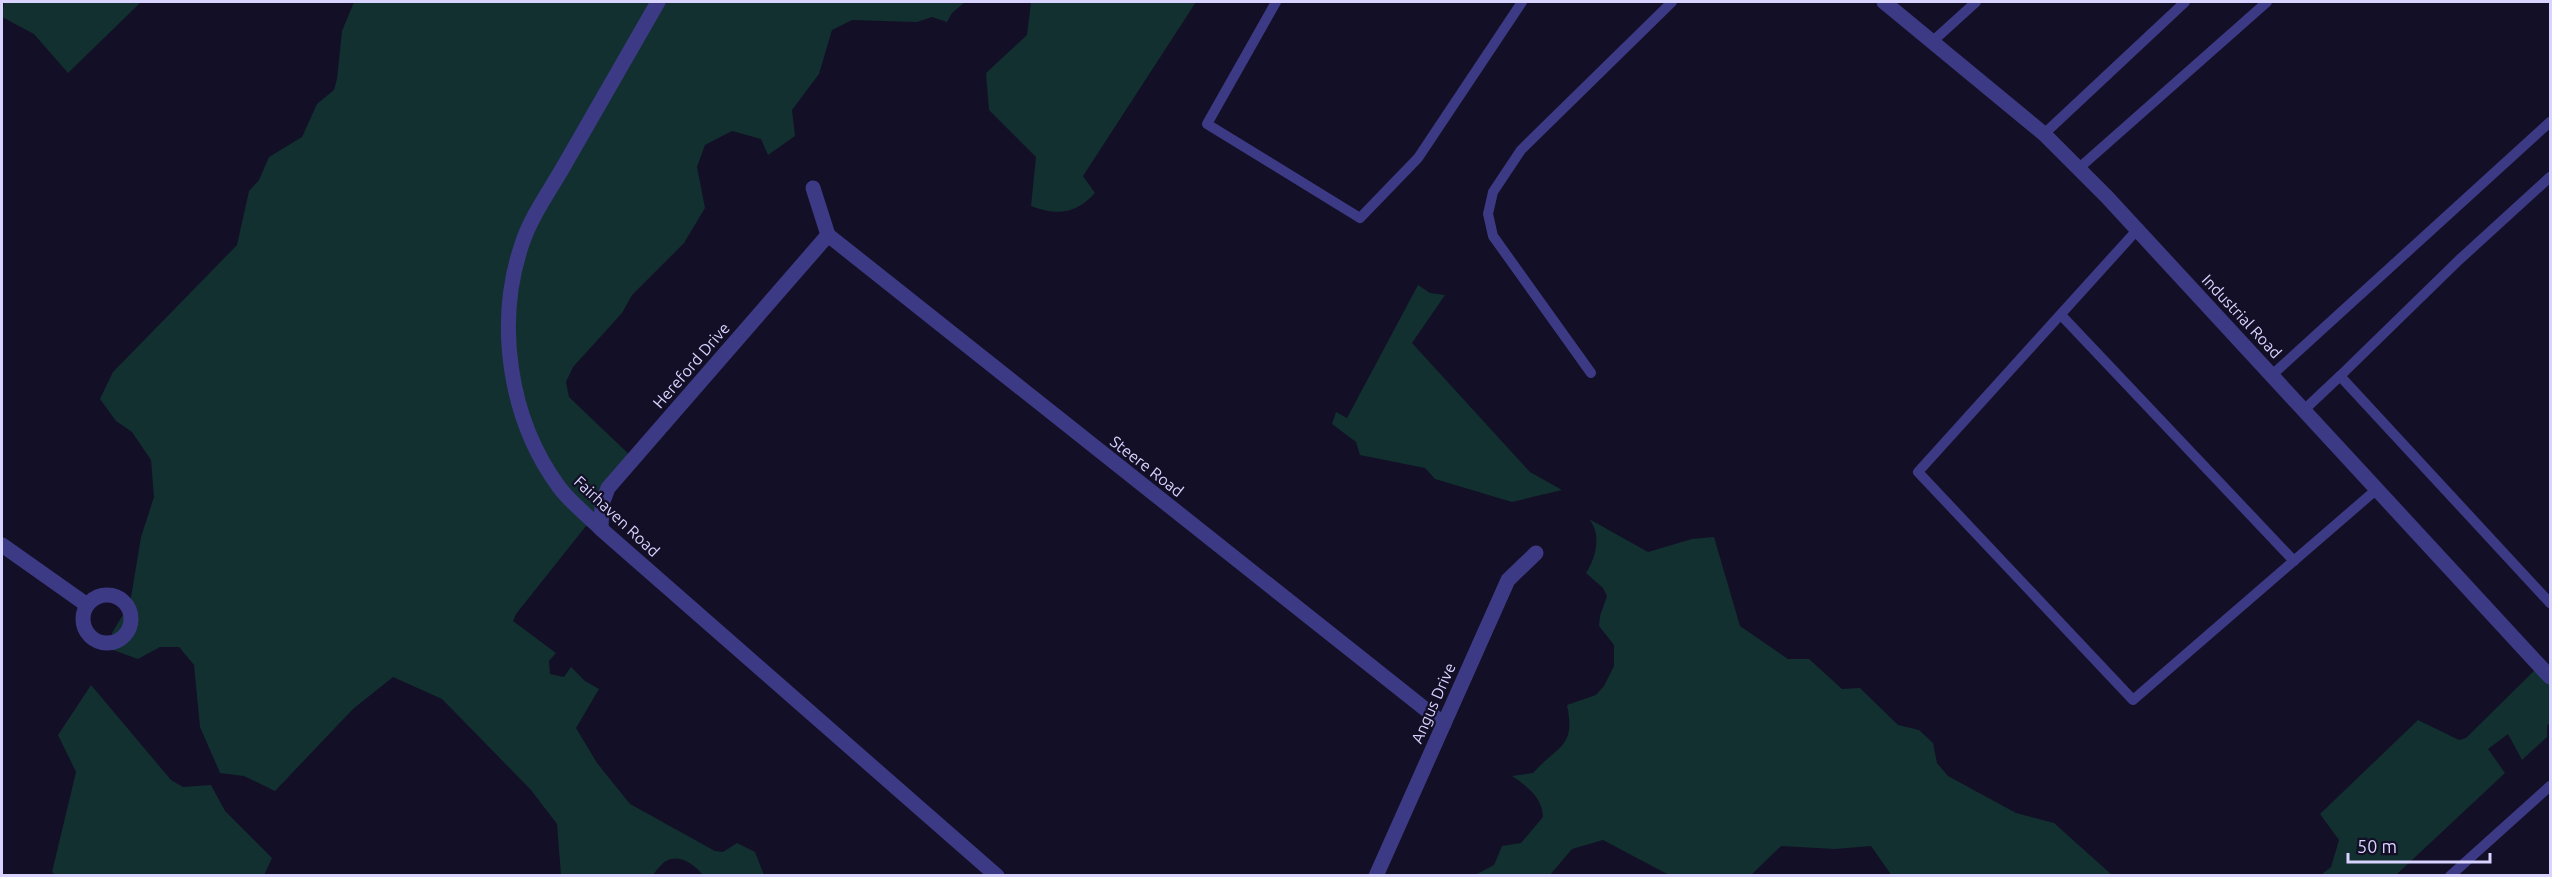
<svg xmlns="http://www.w3.org/2000/svg" width="2552" height="877" font-family="Ubuntu,sans-serif">
  <style>
    .green { fill: #12302f }
    .lines { fill: none; stroke-linecap: round; stroke-linejoin: round }
    .lane { stroke: #3d3a85; stroke-width: 10 }
    .street { stroke: #3d3a85; stroke-width: 15 }
    .labels { text-anchor: middle; stroke-width: 4.5; stroke-linejoin: round; paint-order: stroke }
    .street-label { font-size: 16px; fill: #d9d4ff; stroke: #130f26 }
  </style>
  <rect width="100%" height="100%" fill="#130f26"/>
  <g class="green">
    <polygon points="4,2 141,2 68,73 34,34 2,17"/>
    <path d="M354,2H965L952,13L947,22L932,17L917,22L852,20L832,30L819,74L792,110L795,136L768,155L761,139L732,131L705,145L697,167L705,208L684,243L632,295L622,313L573,367L566,382L569,397L634,459L590,521L516,614L513,621L556,653L549,661L550,674L564,677L571,667L585,681L599,689L576,728L597,763L630,804L715,851L723,852L737,843L755,852L764,875H703C695,865 680,853 666,861C661,864 656,871 653,875H561L557,824L531,790L442,699L393,677L353,709L275,791L244,776L220,773L200,727L194,665L179,647H160L138,659L113,650L112,633L130,603L141,537L154,497L151,460L132,432L116,421L100,399L113,372L237,245L249,191L259,180L269,157L302,137L317,104L334,90L337,79L342,31Z"/>
    <path d="M1031,2H1196L1083,176L1095,193C1076,214 1057,216 1031,206L1036,157L989,110L986,73L1027,35Z"/>
    <polygon points="1418,285 1430,293 1445,295 1412,343 1530,472 1562,490 1512,502 1435,479 1425,468 1360,455 1356,442 1332,424 1336,412 1347,418"/>
    <path d="M1589,519L1648,552L1692,539L1714,537L1740,626L1788,659H1809L1842,689L1860,688L1898,725L1919,730L1933,743L1937,763L1948,776L2016,813L2054,823L2112,875H1890V873L1871,846L1835,849L1781,846L1751,875H1669L1603,840L1572,849L1550,875H1475L1494,865L1502,846L1521,843L1543,817C1542,797 1528,787 1512,776L1533,773C1558,745 1576,748 1567,705L1596,695L1604,686L1614,666V645L1599,626L1600,616L1607,596L1603,588L1586,573C1596,558 1602,534 1589,519Z"/>
    <polygon points="2541,664 2550,668 2550,722 2547,726 2547,737 2522,760 2508,734 2488,749 2505,773 2396,875 2321,875 2331,867 2339,840 2320,814 2418,720 2459,740 2466,738"/>
    <polygon points="91,685 171,780 183,787 211,785 225,811 272,858 264,875 57,876 52,872 76,772 58,735"/>
  </g>
  <g class="lines">
    <g class="lane">
      <polyline points="1276,2 1207,124 1360,218 1418,158 1522,2"/>
      <polyline points="1933,41 1976,2"/>
      <polyline points="2044,134 2185,2"/>
      <polyline points="2078,169 2267,2"/>
      <polyline points="2550,177 2459,260 2340,376 2550,603"/>
      <polyline points="2137,230 1918,472 2133,700 2377,489"/>
      <polyline points="2061,315 2294,561"/>
      <polyline points="1591,373 1493,236 1488,214 1493,192 1521,150 1672,2"/>
      <polyline points="2272,375 2550,122"/>
      <polyline points="2304,410 2340,376"/>
      <polyline points="2450,876 2550,786"/>
    </g>
    <g class="street">
      <path d="M658,2C627,56 596,110 565,164C551,189 531,216 522,244C495,323 509,419 559,487C570,502 587,515 601,529L997,876"/>
      <polyline points="1884,2 2044,134 2107,197 2550,677"/>
      <polyline points="813,188 828,235"/>
      <polyline points="828,235 1444,724"/>
      <polyline points="601,529 602,504 608,488 828,235"/>
      <polyline points="2,545 87,605"/>
      <circle cx="107" cy="619" r="24"/>
      <polyline points="1376,876 1508,580 1536,553"/>
    </g>
  </g>
  <g class="labels">
    <g class="street-label">
      <text transform="translate(2242 316) rotate(47)" y="6">Industrial Road</text>
      <text transform="translate(691 365) rotate(-49)" y="6">Hereford Drive</text>
      <text transform="translate(1147 466) rotate(38)" y="6">Steere Road</text>
      <text transform="translate(617 516) rotate(43)" y="6">Fairhaven Road</text>
      <text transform="translate(1433 703) rotate(-66)" y="6">Angus Drive</text>
    </g>
  </g>
  <rect width="2552" height="877" fill="none" stroke="#d9d4ff" stroke-width="6"/>
  <path d="M2348 853v9h142v-9" fill="none" stroke="#d9d4ff" stroke-width="3"/>
  <text x="2357" y="853" font-size="18" fill="#d9d4ff" stroke="#130f26" stroke-width="4.5" paint-order="stroke">50 m</text>
</svg>
